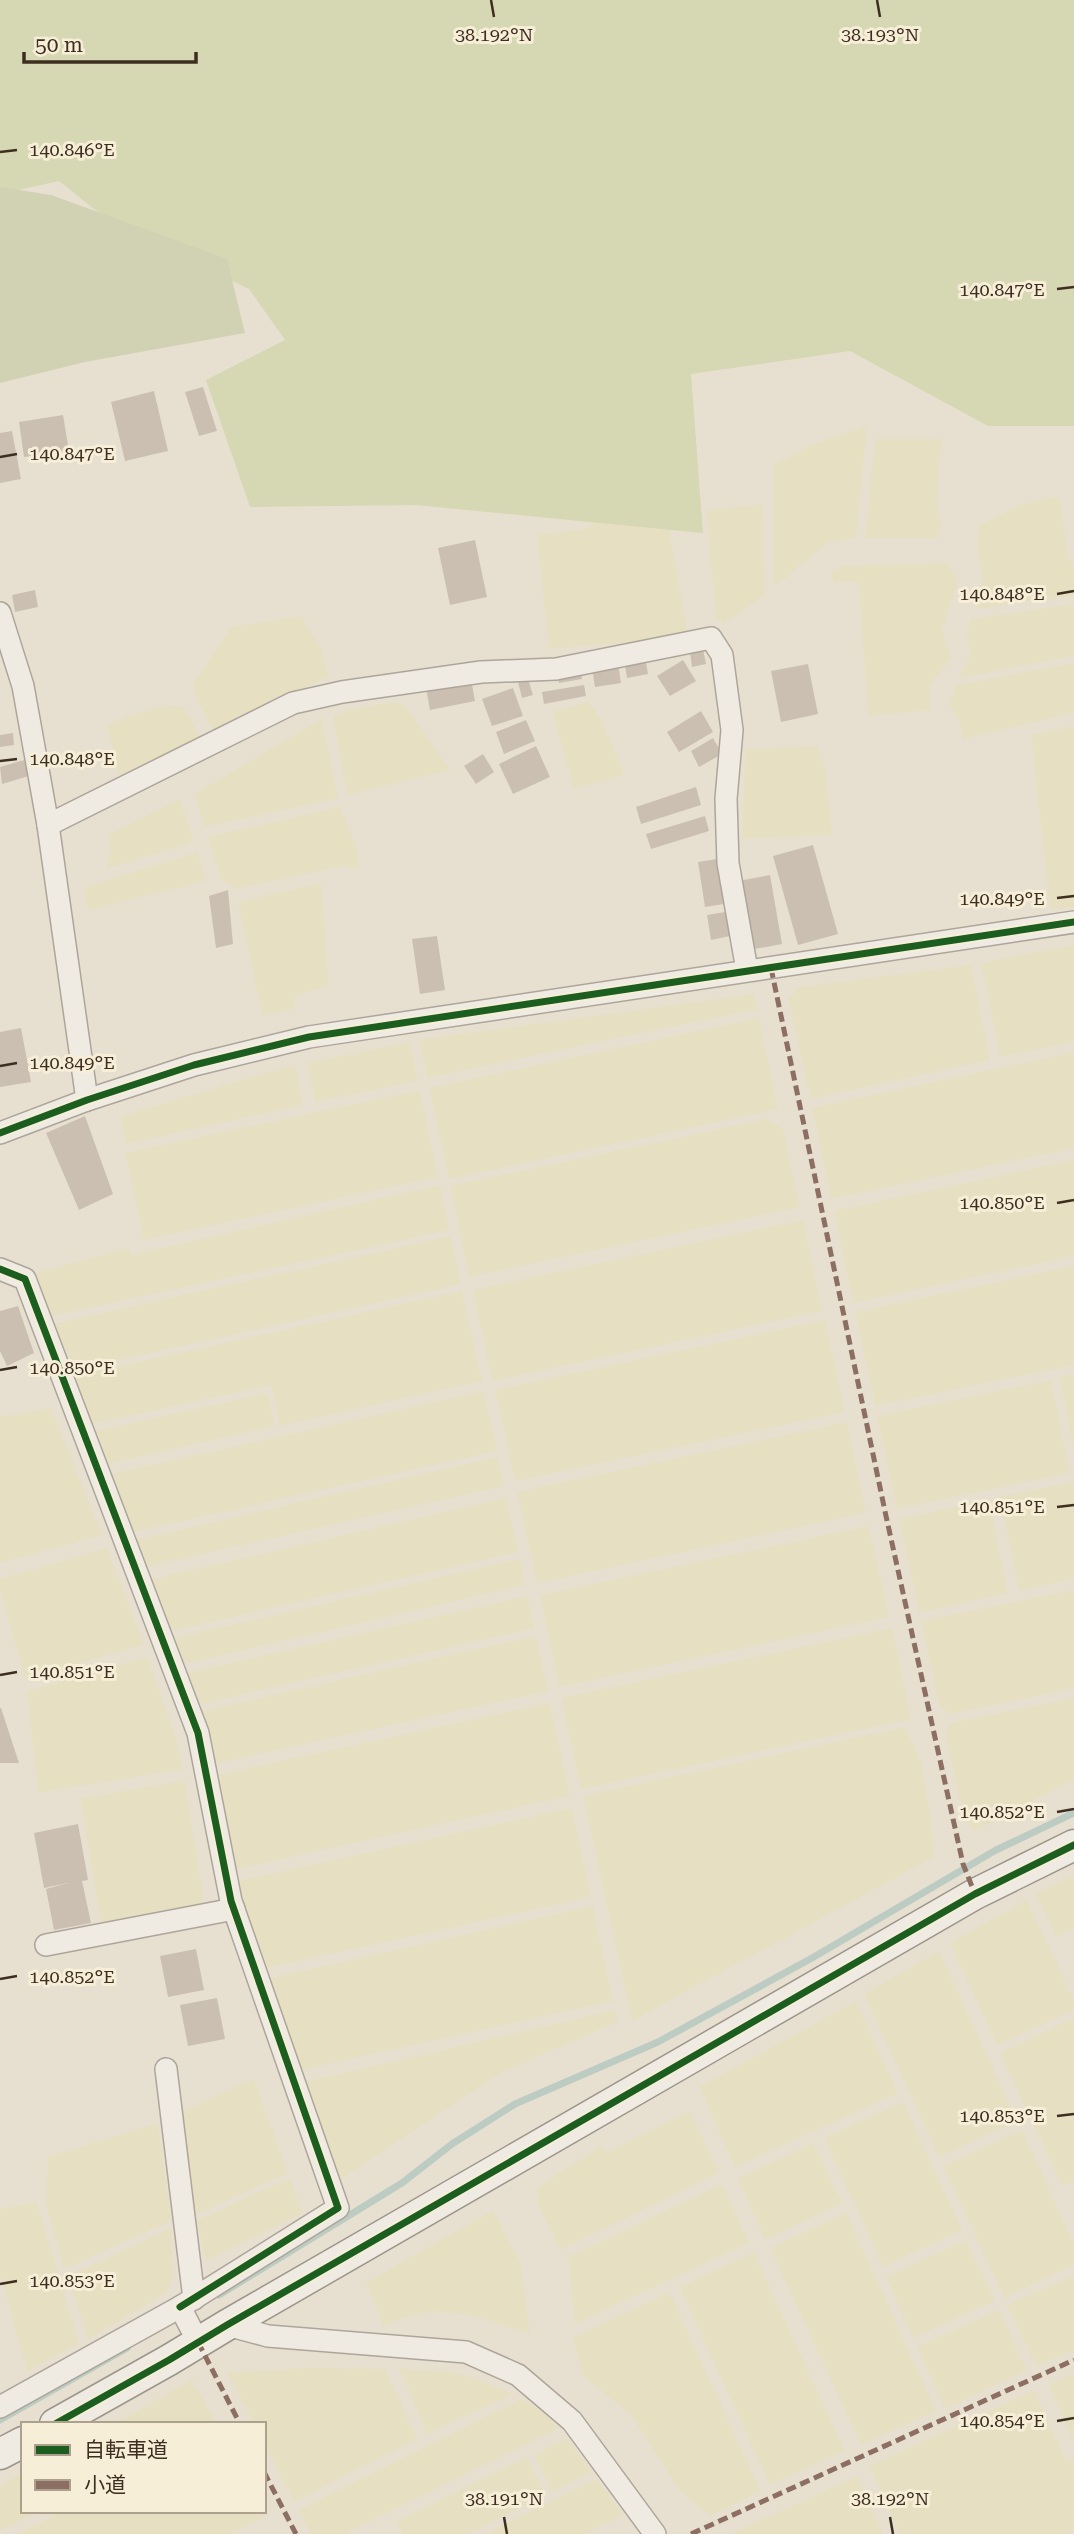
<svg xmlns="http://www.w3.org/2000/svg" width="1074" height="2534" font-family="'Roboto Serif','Noto Sans JP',serif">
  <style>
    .farmland { fill: #e6dfc2 }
    .green { fill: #d6d7b3 }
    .cemetery { fill: #d1d1b3 }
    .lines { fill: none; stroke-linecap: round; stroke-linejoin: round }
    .stream { stroke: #bcccc2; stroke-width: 7 }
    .building { fill: #cbbfb2 }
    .street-casing { stroke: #ada599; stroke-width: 24 }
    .secondary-casing { stroke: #9c958a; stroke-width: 33 }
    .street { stroke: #efebe3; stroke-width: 21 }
    .secondary { stroke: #efebe3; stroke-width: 30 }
    .quiet { stroke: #8d6e63; stroke-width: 5; stroke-dasharray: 10 5; stroke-linecap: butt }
    .cycleway-casing { stroke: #f7eed8; stroke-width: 11 }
    .cycleway { stroke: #1b5e20; stroke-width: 7 }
    .ticks { fill: none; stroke: #3d2e20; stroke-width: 2.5 }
    .ticks-label { font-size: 18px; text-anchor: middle; fill: #3d2e20; stroke: #f7eed8; stroke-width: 6; stroke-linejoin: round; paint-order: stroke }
  </style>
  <rect width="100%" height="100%" fill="#e7e0d1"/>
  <g class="farmland">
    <polygon points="867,425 856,538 829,542 778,584 773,581 774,465 809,446"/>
    <polygon points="875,439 941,439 937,502 941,525 939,538 865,538"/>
    <polygon points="663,496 687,630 644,641 549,649 537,535 591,528 588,507"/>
    <polygon points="1060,497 1068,556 1074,567 1074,596 974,609 983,577 977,551 979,525 1011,509 1037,500"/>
    <polygon points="763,504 765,595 724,624 716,620 706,510"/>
    <polygon points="947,563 958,582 942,629 951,658 929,687 930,710 868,716 859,582 833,583 832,571 843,566"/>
    <polygon points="1074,604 1074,656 959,678 970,655 967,634 971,619"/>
    <polygon points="301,616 320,646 329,676 214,733 195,696 193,684 231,627"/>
    <polygon points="1074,663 1074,713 962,739 960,722 949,704 956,685"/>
    <polygon points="391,702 405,705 450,770 347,795 333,717 348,710"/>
    <polygon points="588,702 601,719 625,775 574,789 552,712"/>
    <polygon points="183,706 201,738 121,779 107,725 155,707"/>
    <polygon points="322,719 338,798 205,827 194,794"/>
    <polygon points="1074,726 1074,907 1050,910 1031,735"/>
    <polygon points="818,746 826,773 832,835 742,839 745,749"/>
    <polygon points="180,799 194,842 106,869 111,850 108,835"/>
    <polygon points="340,807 358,851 359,869 343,866 235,889 220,878 208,837"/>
    <polygon points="198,852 206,881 88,910 83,888"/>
    <polygon points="321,883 329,986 295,996 295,1008 262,1016 238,902"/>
    <polygon points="1074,945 1074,1042 1000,1057 981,963"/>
    <polygon points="971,965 990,1060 810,1099 788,998 800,987"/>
    <polygon points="754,994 757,1009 427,1078 419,1040"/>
    <polygon points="759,1018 778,1109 449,1179 429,1088"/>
    <polygon points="410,1042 418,1081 315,1102 307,1063"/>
    <polygon points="1074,1052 1074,1148 831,1199 812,1108"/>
    <polygon points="295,1064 303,1105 126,1144 120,1117"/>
    <polygon points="420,1090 438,1177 144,1240 125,1153"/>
    <polygon points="767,1119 783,1129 800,1207 469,1277 450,1186"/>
    <polygon points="1074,1160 1074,1256 853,1303 834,1211"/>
    <polygon points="440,1185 449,1230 51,1316 36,1273 128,1248 131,1255"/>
    <polygon points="803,1220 822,1311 492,1381 473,1290"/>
    <polygon points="451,1236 461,1284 83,1368 76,1361 65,1358 53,1324"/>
    <polygon points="1074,1266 1074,1365 875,1406 855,1312"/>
    <polygon points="462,1291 482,1381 280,1426 271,1385 92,1424 75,1376"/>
    <polygon points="825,1320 845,1412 515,1481 495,1390"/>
    <polygon points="1074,1374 1074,1450 1059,1377"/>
    <polygon points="1051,1380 1070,1473 897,1509 877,1416"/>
    <polygon points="484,1391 497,1451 133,1532 111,1474"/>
    <polygon points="268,1393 275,1426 107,1464 96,1431"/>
    <polygon points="51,1408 102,1535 0,1563 0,1417"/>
    <polygon points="847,1422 866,1513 537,1583 517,1492"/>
    <polygon points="498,1457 504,1486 145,1567 135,1540"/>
    <polygon points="1074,1482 1074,1579 1019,1591 1000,1497"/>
    <polygon points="506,1498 518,1552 171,1631 152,1579"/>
    <polygon points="989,1500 1008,1593 919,1613 899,1519"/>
    <polygon points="869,1526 889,1617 559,1687 540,1595"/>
    <polygon points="107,1548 144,1645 25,1679 0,1590 0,1579"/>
    <polygon points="520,1559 525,1585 184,1664 174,1638"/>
    <polygon points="1074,1590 1074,1688 950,1714 939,1705 921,1621"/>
    <polygon points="527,1596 534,1628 200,1704 187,1673"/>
    <polygon points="892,1628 911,1719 581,1789 561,1698"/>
    <polygon points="536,1636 548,1691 214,1764 202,1711"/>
    <polygon points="147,1657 174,1732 183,1769 38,1793 27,1691"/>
    <polygon points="1074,1698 1074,1780 973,1832 959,1797 945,1734 951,1723"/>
    <polygon points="550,1703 570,1796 236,1869 216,1775"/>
    <polygon points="905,1727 921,1762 929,1807 934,1857 632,2021 583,1796"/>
    <polygon points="185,1780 204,1903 101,1922 80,1799"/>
    <polygon points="572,1808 591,1897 262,1969 242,1903 238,1881"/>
    <polygon points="1074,1875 1074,1929 1056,1937 1036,1894"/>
    <polygon points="1027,1900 1074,2000 1074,2010 997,2045 950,1943"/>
    <polygon points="593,1906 613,2001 301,2070 266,1979"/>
    <polygon points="939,1951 1017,2121 939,2157 864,1994"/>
    <polygon points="856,2001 898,2093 735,2167 699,2087"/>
    <polygon points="616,2010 618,2022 504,2071 341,2179 304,2082"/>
    <polygon points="1074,2018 1074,2181 1062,2186 1000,2053"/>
    <polygon points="254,2079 288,2173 195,2215 182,2111"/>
    <polygon points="903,2102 962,2230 883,2267 824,2138"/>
    <polygon points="690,2111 719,2173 560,2250 537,2202 538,2187 601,2146 606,2153"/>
    <polygon points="158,2123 171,2221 64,2269 46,2204 48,2157"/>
    <polygon points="1022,2130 1074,2244 1074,2265 1004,2298 943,2166"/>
    <polygon points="814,2143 842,2203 765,2240 737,2179"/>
    <polygon points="290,2178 303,2213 206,2261 196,2221"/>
    <polygon points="722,2184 749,2243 575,2324 568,2257"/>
    <polygon points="37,2202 79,2344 27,2371 0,2274 0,2209"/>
    <polygon points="493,2210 520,2262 530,2334 474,2316 436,2311 401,2319 384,2326 366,2283"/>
    <polygon points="846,2213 936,2411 861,2445 770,2248"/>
    <polygon points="171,2228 173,2278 165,2294 88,2339 68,2276"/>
    <polygon points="966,2240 995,2301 913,2338 886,2277"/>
    <polygon points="754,2253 845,2451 770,2485 679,2287"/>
    <polygon points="1074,2275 1074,2350 1036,2366 1007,2305"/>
    <polygon points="669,2292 761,2491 710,2516 680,2491 631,2415 582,2375 573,2338"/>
    <polygon points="999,2310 1027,2370 945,2409 917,2347"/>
    <polygon points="313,2368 385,2369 417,2439 294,2502 264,2444 264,2424 254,2424 227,2372"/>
    <polygon points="399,2369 453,2372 483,2381 513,2394 427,2434"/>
    <polygon points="1074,2373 1074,2442 1048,2385"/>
    <polygon points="192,2380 215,2421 209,2424 113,2424"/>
    <polygon points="1034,2390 1066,2461 1074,2458 1074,2530 1065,2534 900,2534 869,2466"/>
    <polygon points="521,2399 540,2410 558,2428 345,2534 311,2534 298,2510"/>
    <polygon points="567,2438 592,2472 552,2492 534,2455"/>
    <polygon points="526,2457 546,2495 468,2534 403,2534 397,2521"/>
    <polygon points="23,2473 23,2511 39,2511 0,2531 0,2486"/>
    <polygon points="857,2476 883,2534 730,2534"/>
    <polygon points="597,2479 623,2515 584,2534 485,2534"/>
    <polygon points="62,2511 264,2511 266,2516 230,2534 18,2534"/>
  </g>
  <polygon class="green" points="0,0 1074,0 1074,426 988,426 850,351 691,374 703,533 416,505 250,507 206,380 285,340 249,289 114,225 59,181 0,194"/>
  <polygon class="cemetery" points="0,187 51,195 227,259 245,333 85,362 0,383"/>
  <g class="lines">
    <g class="stream">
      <polyline points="219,2295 402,2183 452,2144 515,2104 658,2042 812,1958 996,1850 1074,1813"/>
      <polyline points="0,2420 127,2348"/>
    </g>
  </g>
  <g class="building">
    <polygon points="203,387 217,431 199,436 185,392"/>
    <polygon points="154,391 168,451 125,461 111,402"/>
    <polygon points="63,415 69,451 24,457 19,422"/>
    <polygon points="12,431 21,479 0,483 0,433"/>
    <polygon points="475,540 487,597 450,605 438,548"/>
    <polygon points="35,590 38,607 15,612 12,595"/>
    <polygon points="703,649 706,664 692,667 690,651"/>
    <polygon points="683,660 696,681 670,696 657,676"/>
    <polygon points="646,662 648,674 627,678 625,665"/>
    <polygon points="618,664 621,683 595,687 592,668"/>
    <polygon points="808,664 818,714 781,722 771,671"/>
    <polygon points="580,668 582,679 559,683 557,672"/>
    <polygon points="471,679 475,701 430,710 426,688"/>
    <polygon points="528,679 533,695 522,698 518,682"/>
    <polygon points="584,685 586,696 544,704 542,692"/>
    <polygon points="513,688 523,716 492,726 482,699"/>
    <polygon points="701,711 713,732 679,752 667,732"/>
    <polygon points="526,720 535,741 504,754 496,732"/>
    <polygon points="13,733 14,745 0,747 0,735"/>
    <polygon points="713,738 722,754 699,767 691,751"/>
    <polygon points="536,746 550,777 513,794 499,764"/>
    <polygon points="483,754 494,772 476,784 464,766"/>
    <polygon points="24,760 29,776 2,784 0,767"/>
    <polygon points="696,787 701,805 641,824 636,807"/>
    <polygon points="705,816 709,831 651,849 646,834"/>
    <polygon points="813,845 838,934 798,945 773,856"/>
    <polygon points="717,859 724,904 705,907 698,862"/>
    <polygon points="770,875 782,944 749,950 738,881"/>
    <polygon points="228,890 233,944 216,948 209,896"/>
    <polygon points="725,912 730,936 711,940 707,915"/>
    <polygon points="437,936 445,990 420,994 412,939"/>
    <polygon points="21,1028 31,1082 0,1087 0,1032"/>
    <polygon points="85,1116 113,1194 79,1210 46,1133"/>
    <polygon points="18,1306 34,1353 7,1366 0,1351 0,1311"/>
    <polygon points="0,1708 1,1708 19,1763 0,1763"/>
    <polygon points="78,1824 88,1880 82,1881 91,1923 54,1930 46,1889 68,1883 44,1888 34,1833"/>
    <polygon points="196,1949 204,1990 168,1997 160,1956"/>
    <polygon points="217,1998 225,2039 188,2046 180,2005"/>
  </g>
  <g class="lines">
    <g class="street-casing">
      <g id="street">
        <polyline points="0,613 23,686 48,825 87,1100"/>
        <polyline points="48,825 293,703 342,692 481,672 556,669 711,638 722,655 732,730 726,799 728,863 747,970"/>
        <polyline points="0,1133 87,1100 194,1065 309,1037 1074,922"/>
        <polyline points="0,1269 25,1279 198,1733 231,1901 338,2208 180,2307"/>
        <polyline points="46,1945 234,1909"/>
        <polyline points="166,2069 194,2299"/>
        <polyline points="227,2325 268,2336 466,2352 518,2375 572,2421 655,2534"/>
        <polyline points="0,2407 180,2307 198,2342"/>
      </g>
    </g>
    <g class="secondary-casing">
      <g id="secondary">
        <polyline points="55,2424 169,2360 227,2325 975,1894 1074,1845"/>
        <polyline points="0,2454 23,2442"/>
      </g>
    </g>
    <use href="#street" class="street"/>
    <use href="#secondary" class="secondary"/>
    <g class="quiet">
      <polyline points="771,968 886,1516 963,1864 975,1894"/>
      <polyline points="198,2342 240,2424"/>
      <polyline points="264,2472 296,2534"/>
      <polyline points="691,2534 1074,2360"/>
    </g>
    <g class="cycleway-casing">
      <g id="cycleway">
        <polyline points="0,1133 87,1100 194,1065 309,1037 1074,922"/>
        <polyline points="0,1269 25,1279 198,1733 231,1901 338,2208 180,2307"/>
        <polyline points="55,2424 169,2360 227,2325 975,1894 1074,1845"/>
      </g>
    </g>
    <use href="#cycleway" class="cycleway"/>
  </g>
  <path class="ticks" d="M491,0L494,17M877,0L880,17M0,152L17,150M1057,289L1074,287M0,457L17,454M1057,594L1074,591M0,761L17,759M1057,898L1074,896M0,1066L17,1063M1057,1203L1074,1200M0,1370L17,1367M1057,1507L1074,1505M0,1675L17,1672M1057,1812L1074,1809M0,1979L17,1976M1057,2116L1074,2114M0,2284L17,2281M1057,2421L1074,2418M504,2517L507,2534M890,2517L893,2534"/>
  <g class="ticks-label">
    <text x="494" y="41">38.192°N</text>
    <text x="880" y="41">38.193°N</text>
    <text x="72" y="156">140.846°E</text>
    <text x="1002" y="296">140.847°E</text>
    <text x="72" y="460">140.847°E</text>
    <text x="1002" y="600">140.848°E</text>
    <text x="72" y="765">140.848°E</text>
    <text x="1002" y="905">140.849°E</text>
    <text x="72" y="1069">140.849°E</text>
    <text x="1002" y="1209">140.850°E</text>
    <text x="72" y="1374">140.850°E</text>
    <text x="1002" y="1513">140.851°E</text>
    <text x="72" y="1678">140.851°E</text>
    <text x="1002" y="1818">140.852°E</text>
    <text x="72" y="1983">140.852°E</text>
    <text x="1002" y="2122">140.853°E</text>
    <text x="72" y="2287">140.853°E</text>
    <text x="1002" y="2427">140.854°E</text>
    <text x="504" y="2505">38.191°N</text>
    <text x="890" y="2505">38.192°N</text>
  </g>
  <rect x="21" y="2422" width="245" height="91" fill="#f7eed8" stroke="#ada18e" stroke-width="2"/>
  <rect x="35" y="2445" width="35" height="10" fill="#1b5e20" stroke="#ada18e" stroke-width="2"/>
  <text x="84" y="2457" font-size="21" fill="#3d2e20">自転車道</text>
  <rect x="35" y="2480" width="35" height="10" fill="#8d6e63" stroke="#ada18e" stroke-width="2"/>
  <text x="84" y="2492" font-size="21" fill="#3d2e20">小道</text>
  <path d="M24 52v10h172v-10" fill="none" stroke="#3d2e20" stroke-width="3.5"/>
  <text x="35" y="52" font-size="21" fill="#3d2e20" stroke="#f7eed8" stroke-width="5" paint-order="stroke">50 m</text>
</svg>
